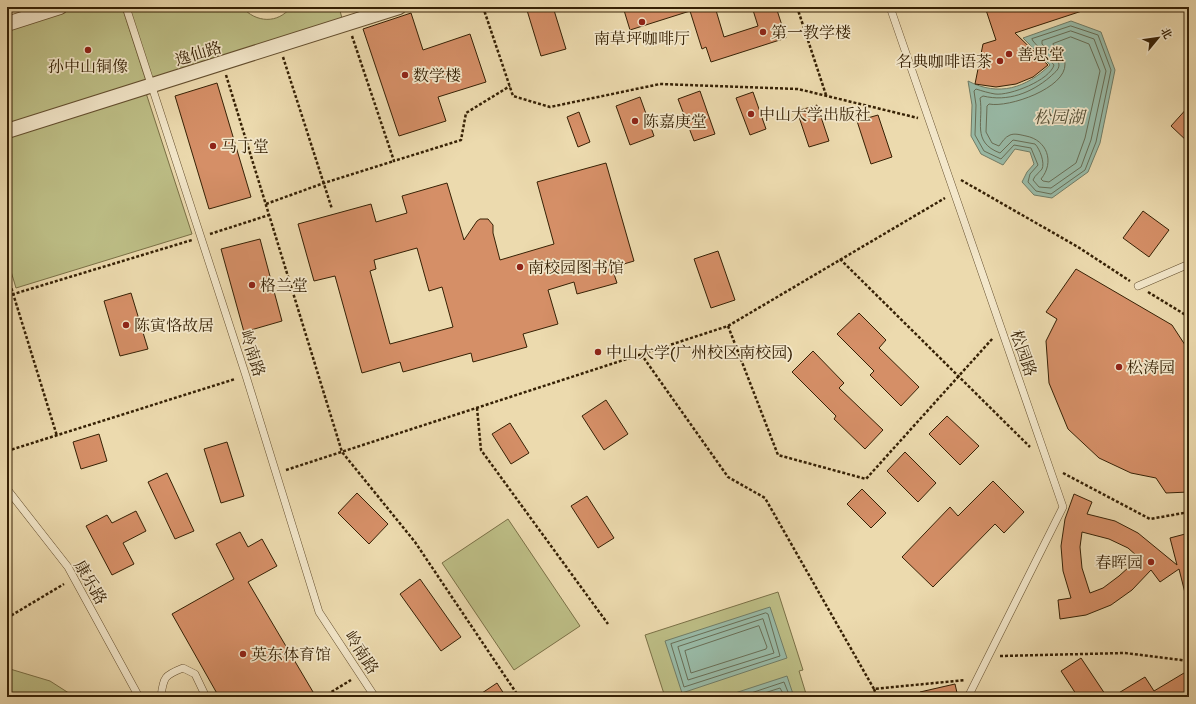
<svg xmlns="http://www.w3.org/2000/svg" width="1196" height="704" font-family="'IM FELL DW Pica','Noto Serif SC',serif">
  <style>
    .green { fill: #bdbe86; stroke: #7a7046 }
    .water { fill: #99bba8; stroke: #717d67 }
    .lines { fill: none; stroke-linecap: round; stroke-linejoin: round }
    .shore { stroke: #686e56; stroke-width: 1 }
    .building { fill: #d58f67; stroke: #362105; fill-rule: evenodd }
    .lane-casing { stroke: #644f2f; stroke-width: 8 }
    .street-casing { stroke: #644f2f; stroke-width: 16 }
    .path { stroke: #362105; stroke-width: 2.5; stroke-dasharray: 3 2; stroke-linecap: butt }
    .lane { stroke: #f3e7ca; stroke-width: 7 }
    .street { stroke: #f3e7ca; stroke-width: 14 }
    .poi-dot { fill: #8f2418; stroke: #f3e7ca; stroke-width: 1.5 }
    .labels { text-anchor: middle; stroke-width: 3.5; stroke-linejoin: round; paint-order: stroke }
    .poi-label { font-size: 16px; fill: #362105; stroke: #f3e7ca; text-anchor: start }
    .street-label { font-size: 16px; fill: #362105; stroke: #f3e7ca }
    .water-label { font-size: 17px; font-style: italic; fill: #544f36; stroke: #f3e7ca }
  </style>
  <rect width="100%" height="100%" fill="#ecdaae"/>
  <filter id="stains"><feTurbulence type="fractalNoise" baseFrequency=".005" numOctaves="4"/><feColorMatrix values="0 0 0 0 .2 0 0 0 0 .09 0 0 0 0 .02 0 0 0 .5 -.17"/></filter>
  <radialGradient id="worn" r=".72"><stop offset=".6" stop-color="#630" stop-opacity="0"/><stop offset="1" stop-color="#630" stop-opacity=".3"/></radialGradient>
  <g class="green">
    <polygon points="74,7 122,7 147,84 7,127 7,29"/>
    <path d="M129,7H242C256,23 278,24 291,7H339L343,22L153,82Z"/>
    <polygon points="146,93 192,234 16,288 7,258 7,137"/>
    <polygon points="508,519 580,626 514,670 442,563"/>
    <polygon points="778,592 803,670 799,671 807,697 665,697 645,635"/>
    <polygon points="10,669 50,681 75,697 7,697 7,670"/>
  </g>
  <g class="water">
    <path d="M1071,21L1101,32L1115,70L1100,143L1088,172L1052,198L1034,195L1022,182L1027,172L1034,164L1030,152L1015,149L1003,165L981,154L971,136L972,105L968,81C999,97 1026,88 1050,65L1023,38Z"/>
    <polygon points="770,607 787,658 682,693 665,641"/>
    <polygon points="787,676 794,697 736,697 735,693"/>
  </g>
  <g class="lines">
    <g class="shore">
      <path d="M1071,26L1098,35L1111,70L1096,142L1085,170L1051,194L1036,191L1028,182L1030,174L1038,165L1031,148L1014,145L1001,159L984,151L975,135L976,105L974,91L976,89C982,91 989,93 995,94C1010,96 1050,80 1054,65L1033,41L1032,39Z"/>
      <path d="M1071,31L1094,39L1106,71L1091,140L1081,167L1051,188L1039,187L1033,180C1035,175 1039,173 1042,169C1045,163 1040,149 1035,144L1013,140L1000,153C971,142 984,121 980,98L983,96C1008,102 1031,93 1050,77C1054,73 1059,70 1059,65C1059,57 1047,49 1042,44V41Z"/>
      <path d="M1071,37L1089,44L1100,71L1085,138L1076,163L1049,182L1043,181L1041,179C1055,162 1047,140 1026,136C1021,135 1015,133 1010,135C1005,137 1002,142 999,146L992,143L986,132L987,106L989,104C1009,108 1066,88 1065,64C1065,55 1055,52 1053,44Z"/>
      <polygon points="766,613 768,614 780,656 684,687 671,644"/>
      <polygon points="763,619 774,653 688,680 678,647"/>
      <polygon points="759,626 767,647 766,649 691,673 685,651"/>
      <polyline points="739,697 784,682 790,697"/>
      <polyline points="752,697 780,688 785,697"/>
    </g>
  </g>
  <g class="building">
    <polygon points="526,7 553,7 566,49 541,56"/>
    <polygon points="623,7 715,7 724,37 758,26 752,7 776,7 786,38 711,62 706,47 702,49 690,11 630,30"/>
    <polygon points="985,7 1088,7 1088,9 1015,33 1048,65 1033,77 1016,84 996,87 975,84 983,44 996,40"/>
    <polygon points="411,13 423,50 470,34 486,82 438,97 446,121 399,136 363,29"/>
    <polygon points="217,83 251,197 209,209 175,96"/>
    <polygon points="700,91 715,134 694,141 678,99"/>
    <polygon points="753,92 766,129 750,135 736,98"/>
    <polygon points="640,97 654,136 630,145 616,106"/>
    <polygon points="817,105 829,141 809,147 797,111"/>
    <polygon points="1189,106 1189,143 1171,126"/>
    <polygon points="579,112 590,142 578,147 567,117"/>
    <polygon points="878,115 892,157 871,164 857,121"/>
    <path d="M606,163L634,261L617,266L619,270L613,271L617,283L577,294L574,282L548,290L558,324L523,334L527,347L473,362L471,353L403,372L400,362L362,373L335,276L314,281L298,224L371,204L376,222L407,213L402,196L447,183L464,240L477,221L480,219H488L493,225V233L500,260L554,244L537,182ZM417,248L429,291L442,287L453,327L390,344L370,271L376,269L374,260Z"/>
    <polygon points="1143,211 1169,230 1149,257 1123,238"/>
    <polygon points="260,239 282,321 244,332 221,249"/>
    <polygon points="718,251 735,300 711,308 694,259"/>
    <polygon points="1076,269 1172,325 1189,351 1189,492 1166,493 1156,478 1131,473 1099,458 1068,429 1049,383 1046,341 1057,319 1046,312"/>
    <polygon points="131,293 148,349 120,356 104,301"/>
    <polygon points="859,313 886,340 879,348 919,387 901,406 870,375 874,371 837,334"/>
    <polygon points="813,351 844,383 839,388 883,430 865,449 834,419 836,416 792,372"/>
    <polygon points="606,400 628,434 604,450 582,416"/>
    <polygon points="947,416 979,446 960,465 929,434"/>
    <polygon points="510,423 529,453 511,464 492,434"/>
    <polygon points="99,434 107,461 81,469 73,442"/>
    <polygon points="227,442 244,496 221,503 204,449"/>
    <polygon points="905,452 936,483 918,502 887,471"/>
    <polygon points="167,473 194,531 175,539 148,482"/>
    <polygon points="993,481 1024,512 1004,533 995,524 933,587 902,557 950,507 958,516"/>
    <polygon points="862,489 886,513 871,528 847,504"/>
    <polygon points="357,493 388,524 369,544 338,513"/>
    <path d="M1074,494L1092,502L1087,514L1115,521L1138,533L1177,565L1170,538L1189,533V593H1185L1179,569L1160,582L1151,570L1132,590L1111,605L1086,615L1060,619L1058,600L1071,598L1063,571L1061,546L1065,519ZM1082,532L1109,539L1128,548L1137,556L1129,567L1119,576L1103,588L1090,593L1082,568L1080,547Z"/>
    <polygon points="587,496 614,538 598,548 571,506"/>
    <polygon points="136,511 146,531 123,543 134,564 112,575 86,526 107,515 112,523"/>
    <polygon points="240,532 248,547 262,539 277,566 248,582 316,697 219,697 172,614 234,579 216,544"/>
    <polygon points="420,579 461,637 441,651 400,594"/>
    <polygon points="1081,658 1107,697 1078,697 1061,671"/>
    <polygon points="1189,670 1189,697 1112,697 1145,677 1154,691"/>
    <polygon points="497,683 506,697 476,697"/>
    <polygon points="955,684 958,697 921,697 920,692"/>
  </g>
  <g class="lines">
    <g class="lane-casing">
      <g id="lane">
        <polyline points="126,7 246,376 319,612 375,697"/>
        <polyline points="890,7 1063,507 968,697"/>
        <polyline points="1138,286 1189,264"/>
        <polyline points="7,489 68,567 139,697"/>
        <path d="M161,697C163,677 165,675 183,668L195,674L206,697"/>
      </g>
    </g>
    <g class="street-casing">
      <g id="street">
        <polyline points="7,24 60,7"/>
        <polyline points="7,131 399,7"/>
      </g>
    </g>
    <g class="path">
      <polyline points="483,7 513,96 550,107 660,84 798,89 918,118"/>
      <polyline points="797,7 826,95"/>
      <polyline points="352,36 394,161 461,140 466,113 510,86"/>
      <polyline points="283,57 332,209"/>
      <polyline points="226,75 342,452 415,542 519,697"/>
      <polyline points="961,180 1078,247 1130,281"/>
      <polyline points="266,204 324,183 394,161"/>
      <polyline points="210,234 269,215"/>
      <polyline points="840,259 1030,447"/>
      <polyline points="7,274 57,436"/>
      <polyline points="1148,292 1189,317"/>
      <polyline points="7,296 192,240"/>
      <polyline points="728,326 778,455 866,479 993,338"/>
      <polyline points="641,354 728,477 765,498 874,689 965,680"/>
      <polyline points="477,408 481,450 608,624"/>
      <polyline points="7,451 235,379"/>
      <polyline points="286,470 728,326 945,198"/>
      <polyline points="1063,473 1150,519 1189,512"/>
      <polyline points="7,618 64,584"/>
      <polyline points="1000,656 1125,653 1189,661"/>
      <polyline points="874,689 877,697"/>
      <polyline points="323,697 351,680"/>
    </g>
    <use href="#lane" class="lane"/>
    <use href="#street" class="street"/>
  </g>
  <g class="poi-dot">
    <circle cx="642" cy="22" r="4"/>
    <circle cx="763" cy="32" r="4"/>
    <circle cx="88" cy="50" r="4"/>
    <circle cx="1009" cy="54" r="4"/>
    <circle cx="1000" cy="61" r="4"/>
    <circle cx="405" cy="75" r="4"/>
    <circle cx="751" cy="114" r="4"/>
    <circle cx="635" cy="121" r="4"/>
    <circle cx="213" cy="146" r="4"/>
    <circle cx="520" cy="267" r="4"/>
    <circle cx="252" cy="285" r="4"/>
    <circle cx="126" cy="325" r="4"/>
    <circle cx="598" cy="352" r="4"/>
    <circle cx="1119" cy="367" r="4"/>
    <circle cx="1151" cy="562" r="4"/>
    <circle cx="243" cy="654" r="4"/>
  </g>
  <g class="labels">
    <g class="poi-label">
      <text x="771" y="38">第一教学楼</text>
      <text x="642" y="44" text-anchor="middle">南草坪咖啡厅</text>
      <text x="1017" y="60">善思堂</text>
      <text x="992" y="67" text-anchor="end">名典咖啡语茶</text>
      <text x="88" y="72" text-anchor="middle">孙中山铜像</text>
      <text x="413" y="81">数学楼</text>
      <text x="759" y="120">中山大学出版社</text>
      <text x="643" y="127">陈嘉庚堂</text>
      <text x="221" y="152">马丁堂</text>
      <text x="528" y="273">南校园图书馆</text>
      <text x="260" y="291">格兰堂</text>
      <text x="134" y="331">陈寅恪故居</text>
      <text x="606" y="358">中山大学(广州校区南校园)</text>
      <text x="1127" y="373">松涛园</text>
      <text x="1143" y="568" text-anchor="end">春晖园</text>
      <text x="251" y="660">英东体育馆</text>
    </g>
    <g class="street-label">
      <text transform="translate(198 53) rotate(-17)" y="6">逸仙路</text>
      <text transform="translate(253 353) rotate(72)" y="6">岭南路</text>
      <text transform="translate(1024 353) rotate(71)" y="6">松园路</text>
      <text transform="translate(91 582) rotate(60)" y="6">康乐路</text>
      <text transform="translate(362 652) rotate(57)" y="6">岭南路</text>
    </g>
    <g class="water-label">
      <text x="1059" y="123">松园湖</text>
    </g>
  </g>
  <rect width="1196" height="704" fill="none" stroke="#ecdaae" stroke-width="24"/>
  <rect x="8" y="8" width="1180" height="688" fill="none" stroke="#362105" stroke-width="2"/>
  <rect x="12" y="12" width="1172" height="680" fill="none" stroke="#362105"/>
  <g transform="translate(1158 38) rotate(61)" stroke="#f3e7ca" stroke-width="3" paint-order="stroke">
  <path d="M0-3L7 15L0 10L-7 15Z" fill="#362105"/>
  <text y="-6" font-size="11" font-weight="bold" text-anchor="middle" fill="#362105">北</text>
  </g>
  <rect width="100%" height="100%" filter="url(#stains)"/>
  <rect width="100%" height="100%" fill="url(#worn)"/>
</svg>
